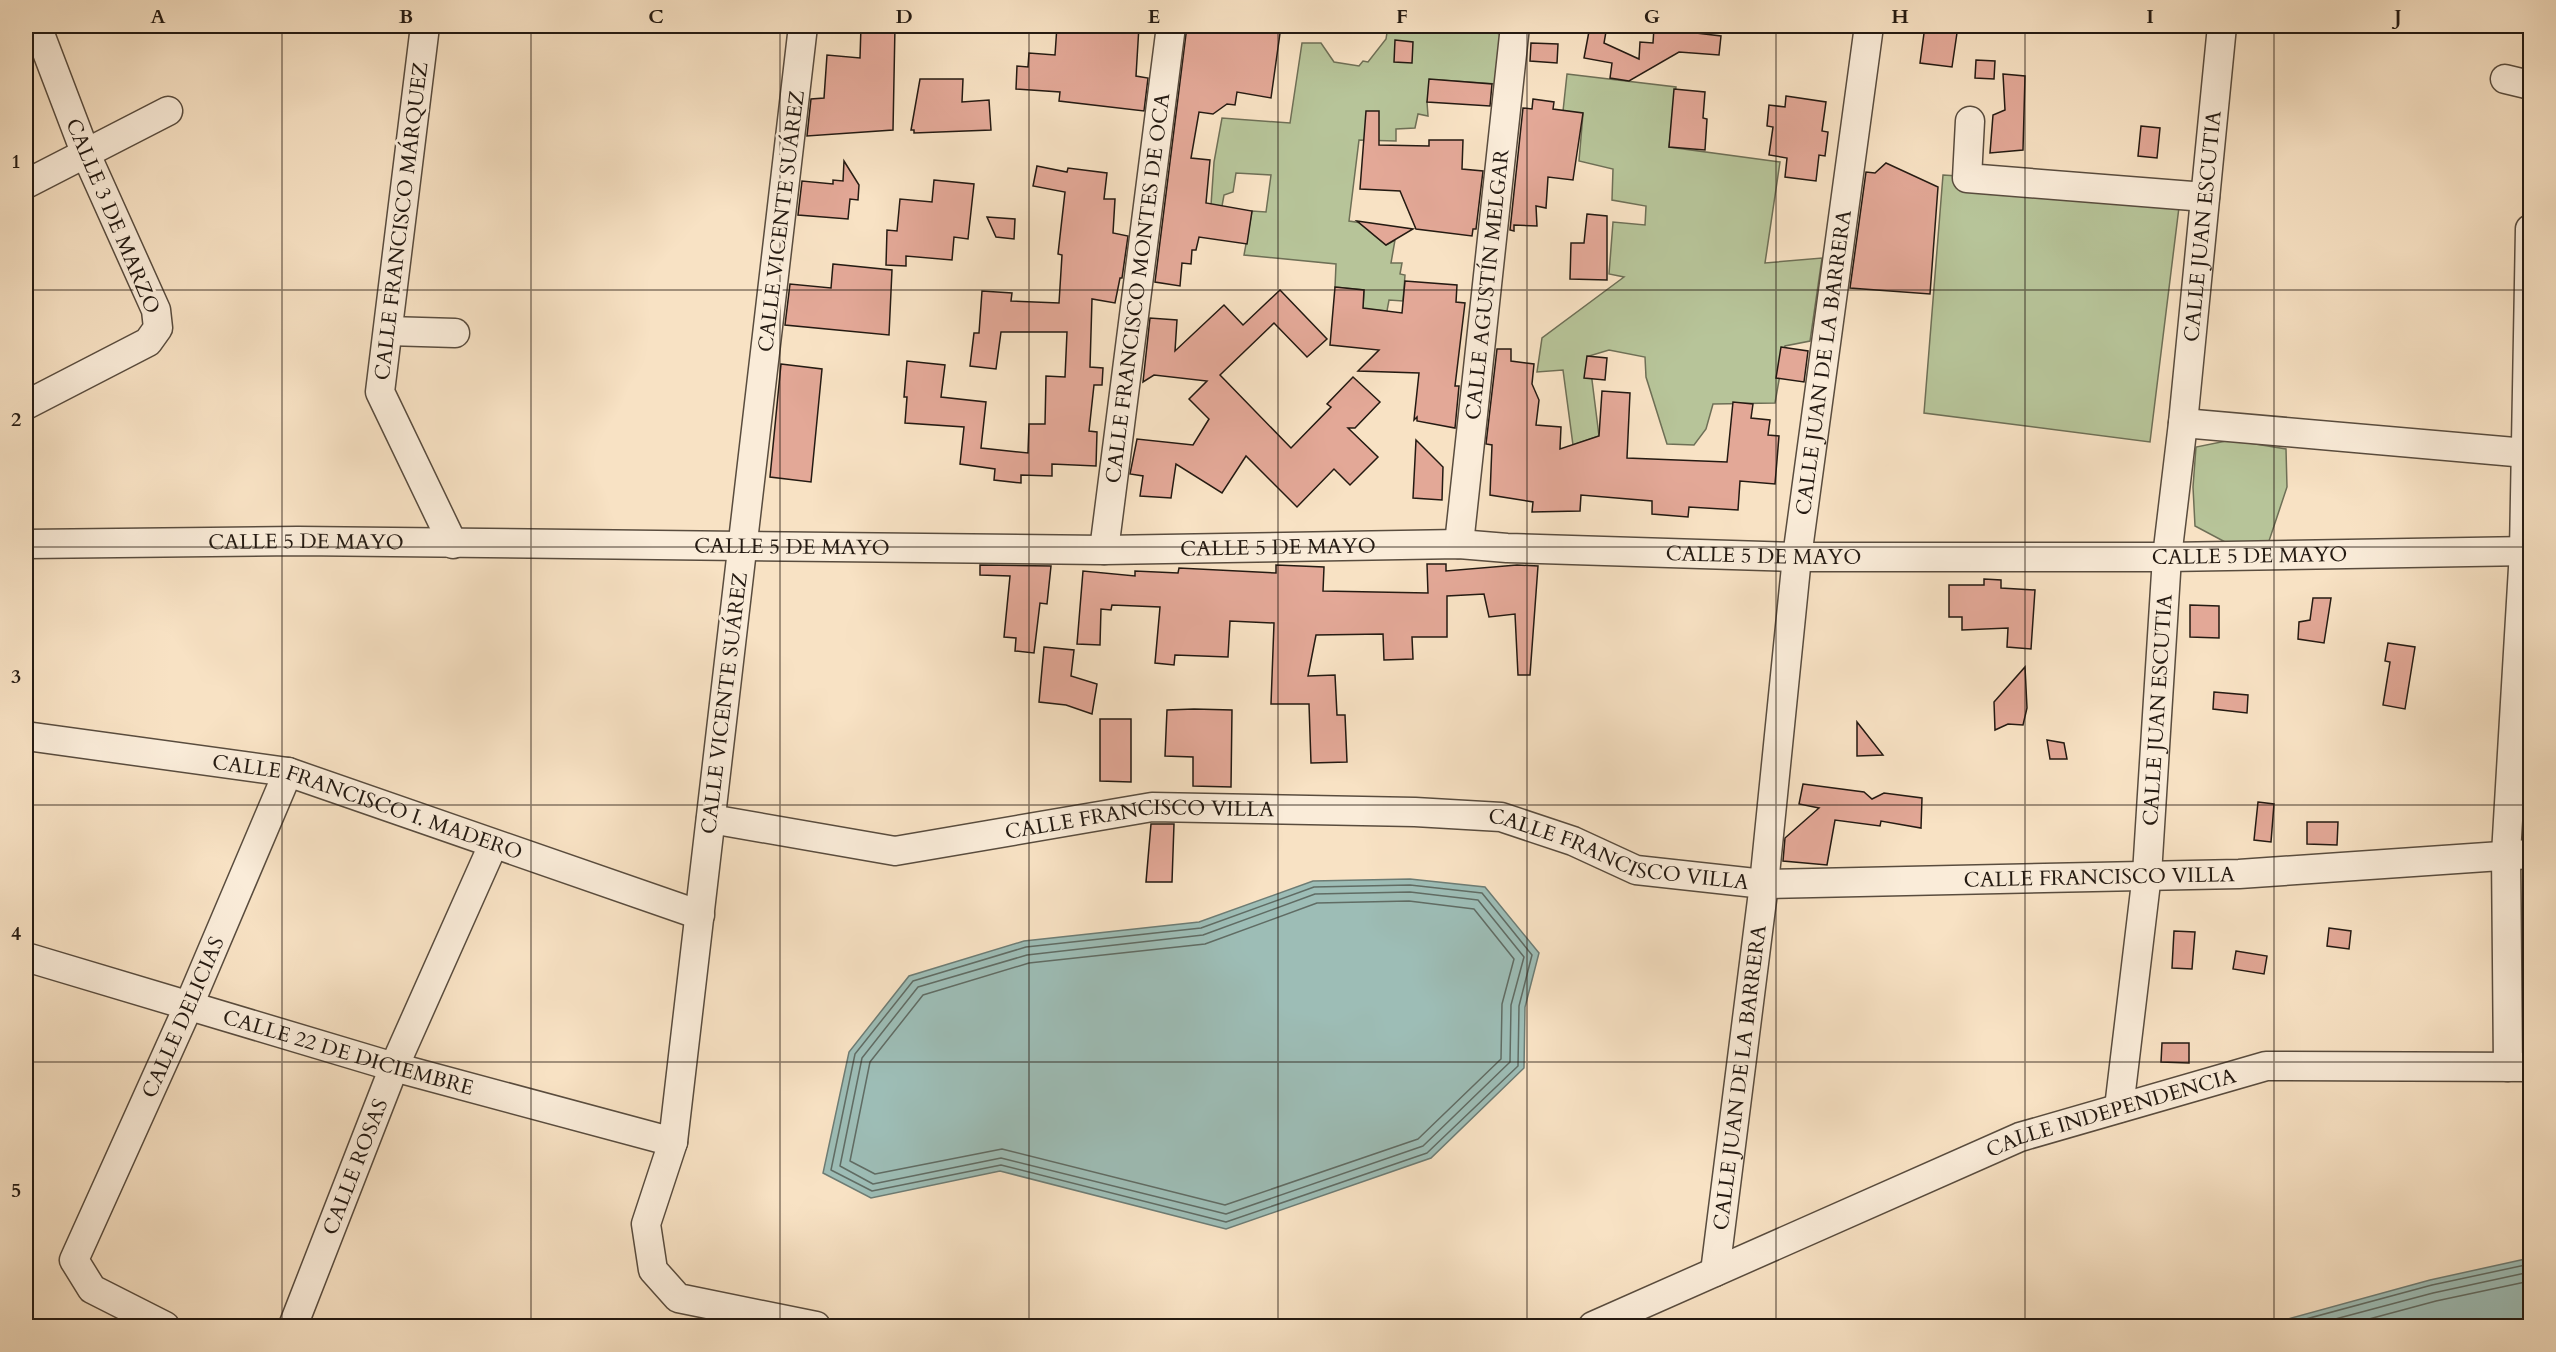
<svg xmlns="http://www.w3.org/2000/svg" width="2556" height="1352" font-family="Cardo,serif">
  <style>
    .green { fill: #b7c499; stroke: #6e6f56; stroke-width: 1.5 }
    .water { fill: #9dbdb6; stroke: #6d7c74; stroke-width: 1.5 }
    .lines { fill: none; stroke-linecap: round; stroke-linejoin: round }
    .shore { stroke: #606c64; stroke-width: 1.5 }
    .building { fill: #e3a897; stroke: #241a12; stroke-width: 1.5 }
    .minor-casing { stroke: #594c3e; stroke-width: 31 }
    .minor { stroke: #faecd9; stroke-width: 28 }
    .grid { fill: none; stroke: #241a12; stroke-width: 1.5; stroke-opacity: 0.55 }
    .labels { text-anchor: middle; stroke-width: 6; stroke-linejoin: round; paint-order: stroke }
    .street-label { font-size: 21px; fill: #241a12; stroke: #faecd9 }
    .neatline { fill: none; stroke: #241a12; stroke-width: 2 }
    .grid-label { font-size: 20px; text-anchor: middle; font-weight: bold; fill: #241a12 }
  </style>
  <rect width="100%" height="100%" fill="#f8e2c4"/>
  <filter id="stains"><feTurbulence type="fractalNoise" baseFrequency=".00333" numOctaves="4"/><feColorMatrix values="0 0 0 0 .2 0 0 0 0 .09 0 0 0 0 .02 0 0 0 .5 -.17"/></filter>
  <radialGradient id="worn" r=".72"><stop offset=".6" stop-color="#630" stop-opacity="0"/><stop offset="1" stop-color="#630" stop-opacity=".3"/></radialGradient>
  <g class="green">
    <polygon points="1388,26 1461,26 1461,29 1503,34 1497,84 1440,80 1427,102 1428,116 1418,114 1415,128 1396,129 1396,141 1359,140 1349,221 1369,224 1369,231 1386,245 1395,240 1391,263 1402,263 1400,274 1405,275 1403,301 1389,300 1387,311 1363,309 1364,290 1335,287 1336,264 1244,255 1252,211 1266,212 1271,175 1236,173 1233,192 1224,195 1222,206 1211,205 1214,162 1222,118 1290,123 1302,43 1321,43 1334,62 1359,66 1363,61 1368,62 1386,39"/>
    <polygon points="1567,74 1676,87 1669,147 1780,162 1765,263 1822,258 1810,341 1785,346 1775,403 1713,404 1706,429 1694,445 1667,444 1646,377 1645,357 1609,350 1589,356 1599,436 1573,445 1563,370 1537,372 1542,338 1624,277 1609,274 1613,222 1645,225 1646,206 1612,200 1613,169 1579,161 1583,114 1563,111"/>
    <polygon points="1943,175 2181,191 2150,442 1924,413"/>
    <polygon points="2231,440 2286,449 2287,487 2266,550 2227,543 2195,526 2193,487 2196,447"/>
  </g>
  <g class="water">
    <polygon points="1410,879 1485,887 1539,953 1525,1007 1524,1068 1431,1158 1226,1229 1000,1171 871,1198 823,1173 849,1052 909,976 1024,941 1199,922 1313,881"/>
    <polygon points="2530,1258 2530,1326 2262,1326 2430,1280"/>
  </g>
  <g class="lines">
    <g class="shore">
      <polygon points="1410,885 1482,893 1532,955 1519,1006 1518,1066 1427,1153 1226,1222 1001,1165 872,1191 831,1170 855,1054 913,981 1026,947 1201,928 1314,887"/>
      <polygon points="1410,892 1478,900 1524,957 1511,1005 1510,1062 1423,1146 1226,1214 1001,1158 873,1184 840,1166 862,1058 918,987 1027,955 1203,935 1315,894"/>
      <polygon points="1409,901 1474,909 1514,959 1502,1004 1501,1059 1418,1139 1225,1205 1002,1149 875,1174 850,1161 870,1062 923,995 1029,963 1205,944 1317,903"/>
      <polyline points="2280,1326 2432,1285 2530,1264"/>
      <polyline points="2309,1326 2433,1293 2530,1272"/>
      <polyline points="2343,1326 2436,1301 2530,1281"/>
    </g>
  </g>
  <g class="building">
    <polygon points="861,26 895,26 893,130 807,136 811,99 824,98 827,55 860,58"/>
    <polygon points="1057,26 1139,26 1136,76 1148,78 1144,111 1059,101 1060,92 1016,89 1017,66 1028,67 1029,53 1055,55"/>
    <polygon points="1187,26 1281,26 1271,98 1237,92 1235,105 1227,104 1213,114 1199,112 1191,158 1210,160 1206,203 1252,211 1247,244 1199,237 1196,250 1192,250 1191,264 1182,263 1180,286 1155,282"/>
    <polygon points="1590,26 1607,26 1604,43 1639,59 1640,42 1653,43 1654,28 1721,36 1719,55 1679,52 1629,81 1610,78 1612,63 1584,58"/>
    <polygon points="1925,26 1958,26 1952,67 1920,63"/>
    <polygon points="1395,40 1413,42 1412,63 1394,62"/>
    <polygon points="1531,43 1558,44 1557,63 1530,61"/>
    <polygon points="1976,60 1995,61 1994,79 1975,78"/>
    <polygon points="2003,74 2025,76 2023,150 1990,153 1993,115 2005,110"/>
    <polygon points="920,79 963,79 962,102 989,100 991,130 914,133 914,130 911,130"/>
    <polygon points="1429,79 1492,84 1490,106 1427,102"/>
    <polygon points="1674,89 1705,92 1703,118 1707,119 1705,150 1669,147"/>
    <polygon points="1786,96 1826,102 1822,131 1828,132 1825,156 1819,155 1816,181 1785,177 1787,158 1769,155 1773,127 1767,126 1769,105 1785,107"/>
    <polygon points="1533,99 1554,102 1553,109 1583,113 1574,173 1573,180 1548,177 1546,208 1536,206 1537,226 1514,225 1514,231 1510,230 1523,108 1532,109"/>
    <polygon points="1366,111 1379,111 1379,145 1429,146 1429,140 1463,140 1462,169 1483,171 1476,229 1473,229 1472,236 1416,229 1400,191 1360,189"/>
    <polygon points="2141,126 2160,128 2157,158 2138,156"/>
    <polygon points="844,161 859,185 858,200 850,199 848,219 798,215 802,181 833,184 833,180 843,181"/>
    <polygon points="1886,163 1938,187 1930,294 1850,288 1866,172 1875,173"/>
    <polygon points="1037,166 1067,172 1068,168 1107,173 1104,199 1115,199 1113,233 1128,236 1122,278 1120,278 1115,303 1092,299 1090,367 1103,368 1102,385 1094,385 1089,431 1097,432 1096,466 1052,464 1052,476 1021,475 1021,483 994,480 995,469 960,464 964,427 905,423 907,397 904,397 907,361 945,365 941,397 986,402 981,448 1028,453 1029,424 1045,424 1046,376 1065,377 1067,332 1001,332 996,369 970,366 974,333 979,333 982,291 1012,293 1011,301 1059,303 1062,255 1058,254 1065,192 1033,186"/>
    <polygon points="934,180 974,184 968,239 954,237 952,260 906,256 906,266 886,265 887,230 897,231 900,199 932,202"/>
    <polygon points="1587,214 1607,216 1607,280 1570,279 1571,243 1584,243"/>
    <polygon points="987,217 1015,219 1014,239 996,237"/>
    <polygon points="1357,221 1413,229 1386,245"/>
    <polygon points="833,264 892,270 889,335 785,325 790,284 831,288"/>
    <polygon points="1405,281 1457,285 1456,302 1465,303 1455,386 1459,386 1455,428 1417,421 1417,417 1414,420 1419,373 1358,371 1379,350 1330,345 1335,287 1364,290 1363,308 1402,313"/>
    <polygon points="1280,290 1327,339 1307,357 1274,323 1220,375 1291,448 1331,407 1327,404 1353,377 1380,402 1355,428 1348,428 1378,457 1350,485 1334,469 1297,507 1246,456 1222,493 1176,464 1171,498 1140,496 1143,476 1130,474 1137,439 1193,445 1209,419 1189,399 1207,381 1154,375 1143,382 1150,318 1177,320 1175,351 1224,305 1243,325"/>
    <polygon points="1781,347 1808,351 1804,382 1776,378"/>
    <polygon points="1497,349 1511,349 1511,361 1534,364 1532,384 1539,400 1536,425 1561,427 1560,449 1599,436 1602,391 1630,393 1627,458 1727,462 1733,402 1753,404 1751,418 1770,420 1768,435 1779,436 1775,484 1740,481 1738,510 1689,507 1688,517 1652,514 1652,501 1581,495 1580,511 1532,512 1533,502 1490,495 1492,445 1486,444"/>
    <polygon points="1587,356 1607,358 1605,380 1584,378"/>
    <polygon points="781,364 822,369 811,482 770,477"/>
    <polygon points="1416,440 1443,467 1442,500 1413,498"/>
    <polygon points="1427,564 1446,564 1446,571 1517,565 1538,566 1530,675 1518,675 1515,614 1489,617 1484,594 1447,596 1447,637 1412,637 1413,659 1384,660 1383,634 1316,635 1308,676 1335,675 1337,715 1345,715 1347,762 1311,763 1309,704 1271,704 1274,623 1230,621 1228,657 1175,655 1174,665 1155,663 1160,607 1112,605 1111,610 1101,609 1100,645 1077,644 1083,571 1135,576 1135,571 1178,573 1179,568 1276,573 1276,565 1324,567 1323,591 1428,593"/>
    <polygon points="980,565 1051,566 1047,604 1040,603 1034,653 1015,651 1016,638 1004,637 1010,576 980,575"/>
    <polygon points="1984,579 2001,580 2001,588 2035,590 2031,649 2007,647 2008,628 1962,630 1962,617 1949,617 1949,585 1984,585"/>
    <polygon points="2313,598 2331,598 2324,643 2298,639 2299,622 2310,620"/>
    <polygon points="2190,605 2219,606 2219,638 2190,637"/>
    <polygon points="2388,643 2415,647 2405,709 2383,705 2390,662 2385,661"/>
    <polygon points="1044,647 1074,650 1071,676 1097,684 1092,714 1066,705 1039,702"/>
    <polygon points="2025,667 2027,708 2023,725 2008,724 1995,730 1994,702"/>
    <polygon points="2214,692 2248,695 2247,713 2213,709"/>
    <polygon points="1194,709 1232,710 1231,787 1193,786 1193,757 1165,756 1167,710"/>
    <polygon points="1100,719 1131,719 1131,782 1100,781"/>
    <polygon points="1857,722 1883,755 1857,756"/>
    <polygon points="2047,740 2064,743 2067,759 2050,759"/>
    <polygon points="1803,784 1864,792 1872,799 1884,793 1922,798 1921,828 1881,821 1880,826 1835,820 1827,865 1783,861 1785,838 1819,808 1799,804"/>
    <polygon points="2258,802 2274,804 2271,842 2254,840"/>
    <polygon points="2307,822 2338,822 2337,845 2307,844"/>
    <polygon points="1151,824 1174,824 1172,882 1146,882"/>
    <polygon points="2329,928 2351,931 2349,949 2327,946"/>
    <polygon points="2174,931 2195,932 2192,969 2172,968"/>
    <polygon points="2236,951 2267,956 2264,974 2233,969"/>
    <polygon points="2162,1043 2189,1043 2189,1063 2161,1062"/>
  </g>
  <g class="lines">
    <g class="minor-casing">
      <g id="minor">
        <polyline points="425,26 380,392 453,544"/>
        <polyline points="803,26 673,1142 646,1224 653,1270 678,1298 816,1326"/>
        <polyline points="2505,79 2530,85"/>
        <polyline points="1970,121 1967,178 2205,197"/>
        <polyline points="26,184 168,111"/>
        <polyline points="388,331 455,333"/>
        <polyline points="26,405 148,342 158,328 156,310 85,152 37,26"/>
        <polyline points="2183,423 2526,453"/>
        <path id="s1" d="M26,544L298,541L1104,550L1459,544L1507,548L1797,557H2167L2530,551"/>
        <path id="s2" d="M1459,544L1515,26"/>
        <path id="s3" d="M1104,550L1171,26"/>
        <path id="s4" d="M26,736L288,772L700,915"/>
        <path id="s5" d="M711,819L895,851L1152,807L1415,812L1501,817L1573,841L1636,870L1764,884L2239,874L2530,854"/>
        <path id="s6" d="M26,957L394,1067L673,1142"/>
        <polyline points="2508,1067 2506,854 2524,551 2530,229"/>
        <path id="s7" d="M2119,1108L2147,874L2167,557L2183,423L2222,26"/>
        <path id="s8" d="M1715,1272L1764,884L1797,557L1869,26"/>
        <path id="s9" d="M165,1326L92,1289L74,1260L189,1005L288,772"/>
        <path id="s10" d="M293,1326L394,1067L493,845"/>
        <path id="s11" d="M1593,1326L2020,1137L2266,1066L2530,1067"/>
      </g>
    </g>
    <use href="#minor" class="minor"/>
  </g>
  <path class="grid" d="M282,26V1326M531,26V1326M780,26V1326M1029,26V1326M1278,26V1326M1527,26V1326M1776,26V1326M2025,26V1326M2274,26V1326M26,290H2530M26,547H2530M26,805H2530M26,1062H2530"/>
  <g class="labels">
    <g class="street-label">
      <text transform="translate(113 216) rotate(67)" y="7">CALLE 3 DE MARZO</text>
      <text transform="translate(401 221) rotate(-83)" y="7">CALLE FRANCISCO MÁRQUEZ</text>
      <text transform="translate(781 221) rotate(-83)" y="7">CALLE VICENTE SUÁREZ</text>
      <text dy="7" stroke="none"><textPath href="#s7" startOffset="886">CALLE JUAN ESCUTIA</textPath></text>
      <text dy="7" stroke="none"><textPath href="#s2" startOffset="261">CALLE AGUSTÍN MELGAR</textPath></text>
      <text dy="7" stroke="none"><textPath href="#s3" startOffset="264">CALLE FRANCISCO MONTES DE OCA</textPath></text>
      <text dy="7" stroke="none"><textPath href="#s8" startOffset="916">CALLE JUAN DE LA BARRERA</textPath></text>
      <text dy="7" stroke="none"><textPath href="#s1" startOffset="280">CALLE 5 DE MAYO</textPath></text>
      <text dy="7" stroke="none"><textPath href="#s1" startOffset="766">CALLE 5 DE MAYO</textPath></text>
      <text dy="7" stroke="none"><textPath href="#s1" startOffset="1252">CALLE 5 DE MAYO</textPath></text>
      <text dy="7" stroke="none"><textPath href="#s1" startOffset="1738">CALLE 5 DE MAYO</textPath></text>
      <text dy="7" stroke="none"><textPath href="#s1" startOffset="2224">CALLE 5 DE MAYO</textPath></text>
      <text transform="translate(724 703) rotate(-83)" y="7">CALLE VICENTE SUÁREZ</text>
      <text dy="7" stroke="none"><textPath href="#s7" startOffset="400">CALLE JUAN ESCUTIA</textPath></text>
      <text dy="7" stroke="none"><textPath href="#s4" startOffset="350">CALLE FRANCISCO I. MADERO</textPath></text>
      <text dy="7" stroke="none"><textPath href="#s5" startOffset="434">CALLE FRANCISCO VILLA</textPath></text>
      <text dy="7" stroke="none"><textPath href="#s5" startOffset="920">CALLE FRANCISCO VILLA</textPath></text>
      <text dy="7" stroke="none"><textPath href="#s5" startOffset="1406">CALLE FRANCISCO VILLA</textPath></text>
      <text dy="7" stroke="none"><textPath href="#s9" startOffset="382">CALLE DELICIAS</textPath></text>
      <text dy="7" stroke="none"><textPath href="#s6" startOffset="336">CALLE 22 DE DICIEMBRE</textPath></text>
      <text dy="7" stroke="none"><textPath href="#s8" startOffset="196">CALLE JUAN DE LA BARRERA</textPath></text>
      <text dy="7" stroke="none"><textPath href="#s11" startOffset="561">CALLE INDEPENDENCIA</textPath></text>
      <text dy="7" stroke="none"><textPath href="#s10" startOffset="171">CALLE ROSAS</textPath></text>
    </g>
  </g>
  <rect width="2556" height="1352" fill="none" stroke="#f8e2c4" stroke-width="66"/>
  <rect x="33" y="33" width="2490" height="1286" class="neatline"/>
  <g class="grid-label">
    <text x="158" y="23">A</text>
    <text x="406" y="23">B</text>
    <text x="656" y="23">C</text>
    <text x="904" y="23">D</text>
    <text x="1154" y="23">E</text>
    <text x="1402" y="23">F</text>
    <text x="1652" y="23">G</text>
    <text x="1900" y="23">H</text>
    <text x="2150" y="23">I</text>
    <text x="2398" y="23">J</text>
    <text x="16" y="168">1</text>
    <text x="16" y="426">2</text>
    <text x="16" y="683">3</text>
    <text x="16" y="940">4</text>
    <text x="16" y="1197">5</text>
  </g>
  <rect width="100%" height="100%" filter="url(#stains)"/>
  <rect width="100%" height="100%" fill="url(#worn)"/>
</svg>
